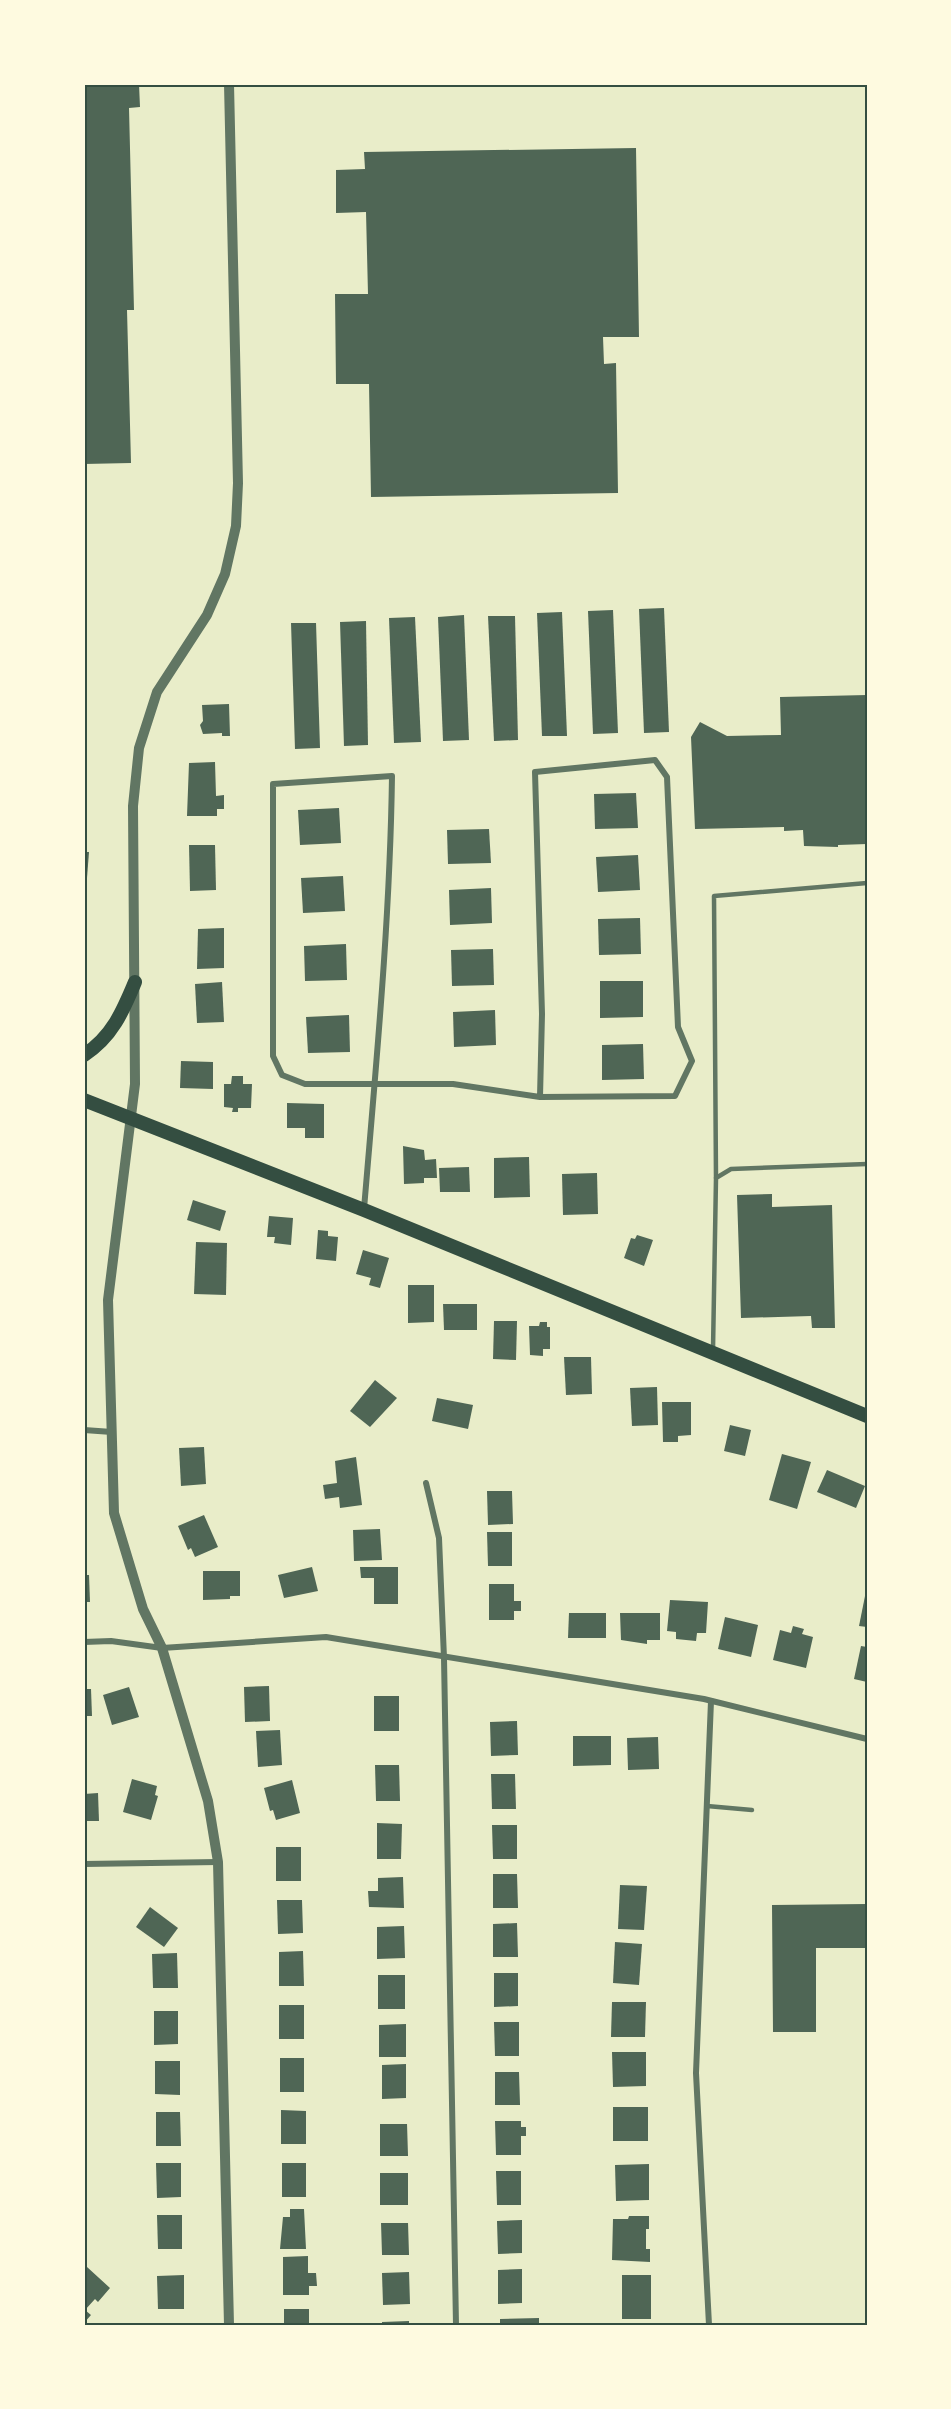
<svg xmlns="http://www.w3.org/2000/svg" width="951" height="2409" font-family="'DM Sans',sans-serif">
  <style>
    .building { fill: #4f6655 }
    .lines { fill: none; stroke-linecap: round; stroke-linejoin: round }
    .service { stroke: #617663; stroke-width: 4.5 }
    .minor { stroke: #617663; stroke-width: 6 }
    .tertiary { stroke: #617663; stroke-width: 10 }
    .primary { stroke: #344e41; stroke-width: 14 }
    .neatline { fill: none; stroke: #344e41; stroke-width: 2 }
  </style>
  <rect width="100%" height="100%" fill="#e9edc9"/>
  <g class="building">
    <polygon points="84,84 139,84 140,107 129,108 134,310 127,310 131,463 84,464"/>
    <polygon points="636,148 639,337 603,337 604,364 616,363 618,493 371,497 369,384 336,384 335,294 368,294 366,212 336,213 336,170 365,169 364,152"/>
    <polygon points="664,608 669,732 644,733 639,609"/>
    <polygon points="613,610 618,733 593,734 588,611"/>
    <polygon points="562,612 567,736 542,736 537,613"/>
    <polygon points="464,615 469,740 443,741 438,617"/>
    <polygon points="488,616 515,616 518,740 494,741"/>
    <polygon points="415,617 421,742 394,743 389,618"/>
    <polygon points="366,621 368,745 344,746 340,622"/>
    <polygon points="291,623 316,623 320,748 295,749"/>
    <polygon points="867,695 867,844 838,845 838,847 804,846 803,830 784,831 784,827 695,829 691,737 700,722 727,736 781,735 780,697"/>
    <polygon points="229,704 230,736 222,736 222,733 203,734 200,725 203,721 202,705"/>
    <polygon points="215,762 216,796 224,795 224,809 217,809 217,816 187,816 189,763"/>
    <polygon points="636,793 638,828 595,829 594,794"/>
    <polygon points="339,808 341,843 300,845 298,810"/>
    <polygon points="489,829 491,863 448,864 447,830"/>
    <polygon points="189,845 215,845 216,890 190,891"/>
    <polygon points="84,852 89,852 87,878 84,877"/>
    <polygon points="638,855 640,890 598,892 596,857"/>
    <polygon points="343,876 345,911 303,913 301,878"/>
    <polygon points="491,888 492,923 450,925 449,890"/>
    <polygon points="640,918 641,954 599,955 598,919"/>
    <polygon points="224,928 224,968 197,969 198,929"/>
    <polygon points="346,944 347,980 305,981 304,946"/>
    <polygon points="493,949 494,985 452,986 451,950"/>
    <polygon points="600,981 643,981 643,1017 600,1018"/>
    <polygon points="222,982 224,1022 197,1023 195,984"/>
    <polygon points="495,1010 496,1045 454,1047 453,1012"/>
    <polygon points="349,1015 350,1052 308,1053 306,1017"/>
    <polygon points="643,1044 644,1079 602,1080 602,1045"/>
    <polygon points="181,1061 213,1062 213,1089 180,1088"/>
    <polygon points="232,1076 243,1076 243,1084 252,1084 251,1108 238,1108 238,1112 232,1112 233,1108 224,1107 224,1084 231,1084"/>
    <polygon points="287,1103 324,1104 324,1138 305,1138 305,1128 287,1128"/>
    <polygon points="403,1146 424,1150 425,1160 436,1159 437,1178 424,1178 424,1183 404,1184"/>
    <polygon points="529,1157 530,1197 494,1198 494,1158"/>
    <polygon points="469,1167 470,1192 440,1192 439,1168"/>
    <polygon points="597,1173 598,1214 563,1215 562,1174"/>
    <polygon points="772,1194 772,1207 832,1205 835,1328 812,1328 811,1316 741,1318 737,1195"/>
    <polygon points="193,1200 226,1211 220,1231 187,1220"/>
    <polygon points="269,1216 293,1218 291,1245 274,1243 275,1237 267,1237"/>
    <polygon points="318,1230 328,1231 328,1236 338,1237 336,1261 316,1259"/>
    <polygon points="637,1235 653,1240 644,1266 624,1258 631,1238 635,1239"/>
    <polygon points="196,1242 227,1243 226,1295 194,1294"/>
    <polygon points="363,1250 389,1258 380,1288 369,1285 371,1278 356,1274"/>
    <polygon points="408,1285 434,1285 434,1322 408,1323"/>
    <polygon points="443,1304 477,1304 477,1330 444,1330"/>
    <polygon points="494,1321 517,1321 516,1360 493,1359"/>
    <polygon points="540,1322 547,1322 547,1327 550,1327 550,1349 543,1349 543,1356 530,1355 529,1326 539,1326"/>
    <polygon points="564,1357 591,1357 592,1394 566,1395"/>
    <polygon points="375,1380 397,1398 370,1427 350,1411"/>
    <polygon points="657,1387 658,1425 632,1426 630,1388"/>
    <polygon points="437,1398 473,1405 468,1429 432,1421"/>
    <polygon points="662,1402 691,1402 691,1435 678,1436 678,1442 663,1442"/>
    <polygon points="730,1425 751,1430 745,1456 724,1451"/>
    <polygon points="204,1447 206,1484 181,1486 179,1448"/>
    <polygon points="782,1454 811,1462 797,1509 769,1500"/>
    <polygon points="356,1457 362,1505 340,1508 339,1497 325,1499 323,1485 337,1483 335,1461"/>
    <polygon points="827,1470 865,1486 856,1508 817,1492"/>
    <polygon points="487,1491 512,1491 513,1524 488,1525"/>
    <polygon points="204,1515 218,1547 195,1557 191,1548 188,1550 178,1526"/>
    <polygon points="380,1529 382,1560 354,1561 353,1530"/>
    <polygon points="487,1532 512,1532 512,1566 488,1566"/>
    <polygon points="312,1567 318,1591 284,1598 278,1575"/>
    <polygon points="360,1567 398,1567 398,1604 374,1604 374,1578 361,1578"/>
    <polygon points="203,1571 240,1571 240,1596 230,1596 230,1599 203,1600"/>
    <polygon points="84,1575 89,1575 90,1602 84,1602"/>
    <polygon points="489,1584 514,1584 514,1601 521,1601 521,1611 514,1611 514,1620 489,1620"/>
    <polygon points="866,1591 867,1592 867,1627 859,1626"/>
    <polygon points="670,1600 708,1602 706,1633 697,1633 696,1641 676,1639 676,1632 667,1631"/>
    <polygon points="569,1613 606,1613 606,1638 568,1638"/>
    <polygon points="620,1613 660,1613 660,1640 647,1640 647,1644 621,1640"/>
    <polygon points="725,1617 758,1625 751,1657 718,1649"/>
    <polygon points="793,1626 804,1629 802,1634 813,1637 806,1668 773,1660 780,1630 791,1633"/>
    <polygon points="861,1646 867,1647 867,1682 854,1679"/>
    <polygon points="269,1686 270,1721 245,1722 244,1687"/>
    <polygon points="129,1687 139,1717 112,1725 103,1695"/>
    <polygon points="84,1689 91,1689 92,1716 84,1716"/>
    <rect x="374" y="1696" width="25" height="35"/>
    <polygon points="517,1721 518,1755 491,1756 490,1722"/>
    <polygon points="280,1730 282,1765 258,1767 256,1731"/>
    <polygon points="573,1736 611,1736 611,1765 573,1766"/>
    <polygon points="658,1737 659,1769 628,1770 627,1738"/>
    <polygon points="375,1765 399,1765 400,1801 376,1801"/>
    <polygon points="491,1774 515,1774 516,1809 492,1809"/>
    <polygon points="132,1779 157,1786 155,1795 158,1796 151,1820 123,1812"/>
    <polygon points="292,1780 300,1813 276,1820 273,1810 270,1811 264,1788"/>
    <polygon points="98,1793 99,1821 84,1821 84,1794"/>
    <polygon points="377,1823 402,1824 401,1859 377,1859"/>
    <polygon points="492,1825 517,1825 517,1859 493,1859"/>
    <rect x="276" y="1847" width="25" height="34"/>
    <polygon points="493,1874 517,1874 518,1908 493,1908"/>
    <polygon points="403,1877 404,1908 369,1907 368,1891 378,1891 378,1878"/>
    <polygon points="620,1885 647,1886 644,1930 618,1929"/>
    <polygon points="277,1900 302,1900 303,1933 278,1934"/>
    <polygon points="867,1904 867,1948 816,1948 816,2032 773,2032 772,1905"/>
    <polygon points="150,1907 178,1928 164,1947 136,1927"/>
    <polygon points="517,1923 518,1957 493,1957 493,1924"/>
    <polygon points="404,1926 405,1958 377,1959 377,1927"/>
    <polygon points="615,1942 642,1944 639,1985 613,1983"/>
    <polygon points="303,1951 304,1986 279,1986 279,1952"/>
    <polygon points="177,1953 178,1988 153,1988 152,1954"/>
    <polygon points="494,1973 518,1973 518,2006 494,2007"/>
    <rect x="378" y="1975" width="27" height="34"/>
    <polygon points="612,2002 646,2002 645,2037 611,2037"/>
    <rect x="279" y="2005" width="25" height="34"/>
    <polygon points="154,2011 178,2011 178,2044 154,2045"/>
    <polygon points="494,2022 519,2022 519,2056 495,2056"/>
    <polygon points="406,2024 406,2057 379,2057 379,2025"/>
    <polygon points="612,2052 646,2052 646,2086 613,2087"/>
    <rect x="280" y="2058" width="24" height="34"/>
    <polygon points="155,2061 180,2061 180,2095 155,2094"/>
    <polygon points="406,2064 406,2098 382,2099 382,2065"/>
    <polygon points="495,2072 519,2072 520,2105 495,2105"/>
    <rect x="613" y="2107" width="35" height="34"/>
    <polygon points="281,2110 306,2111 306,2144 281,2144"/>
    <polygon points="156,2112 180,2112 181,2146 156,2146"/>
    <polygon points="495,2121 521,2121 521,2127 526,2127 526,2136 521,2136 521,2155 496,2155"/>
    <polygon points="380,2124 407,2124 408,2156 380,2156"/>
    <polygon points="156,2163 181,2163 181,2197 157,2198"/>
    <rect x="282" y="2163" width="24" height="34"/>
    <polygon points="649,2164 649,2200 616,2201 615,2165"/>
    <polygon points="496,2171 521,2171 521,2205 497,2205"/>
    <rect x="380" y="2173" width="28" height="32"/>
    <polygon points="290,2209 304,2209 306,2249 280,2249 283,2217 290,2217"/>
    <polygon points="157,2215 182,2215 182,2249 158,2249"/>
    <polygon points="629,2216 649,2216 649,2229 646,2229 646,2249 650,2249 650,2262 612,2260 613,2219 628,2219"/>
    <polygon points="522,2220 522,2253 498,2254 497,2221"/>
    <polygon points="381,2223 408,2223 409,2255 382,2255"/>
    <polygon points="308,2256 308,2273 316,2273 317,2286 309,2286 309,2295 283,2295 283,2257"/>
    <polygon points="87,2267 110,2288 98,2302 95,2299 85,2310 91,2315 84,2323 84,2271"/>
    <polygon points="522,2269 522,2303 498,2304 498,2270"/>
    <polygon points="409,2272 410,2304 383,2305 382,2273"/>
    <polygon points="184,2275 184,2309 158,2309 157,2276"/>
    <rect x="622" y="2275" width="29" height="44"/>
    <rect x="284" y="2309" width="25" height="16"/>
    <polygon points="539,2318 539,2325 500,2325 500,2319"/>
    <polygon points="409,2321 409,2325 382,2325 382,2322"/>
  </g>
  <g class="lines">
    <g class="service">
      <polyline points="716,1178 714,896 867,883"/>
      <polyline points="713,1350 716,1178 731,1169 867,1164"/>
      <polyline points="707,1806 752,1810"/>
    </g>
    <g class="minor">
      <path d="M364,1209C376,1065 390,921 392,776L273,784V1056L282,1075L305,1084H453L540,1097L675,1096L692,1061L678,1027L667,777L655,760L535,772L542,1014L540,1097"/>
      <polyline points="84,1430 112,1432"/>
      <polyline points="426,1483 439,1538 444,1658 456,2325"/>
      <polyline points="84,1642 111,1641 162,1648 326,1637 704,1699 867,1739"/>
      <polyline points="84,1864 218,1862"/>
      <polyline points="709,2325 696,2073 711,1701"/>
    </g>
    <polyline class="tertiary" points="229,84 238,483 236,526 225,574 207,615 157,692 139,748 133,806 135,1084 108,1300 114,1513 143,1609 162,1648 208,1801 218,1862 229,2325"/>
    <g class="primary">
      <path d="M84,1055C112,1037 123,1011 135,982"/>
      <polyline points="84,1100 364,1210 867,1416"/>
    </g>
  </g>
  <rect width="951" height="2409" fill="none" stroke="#fefae0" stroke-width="171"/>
  <rect x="86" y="86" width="780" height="2238" class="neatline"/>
</svg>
